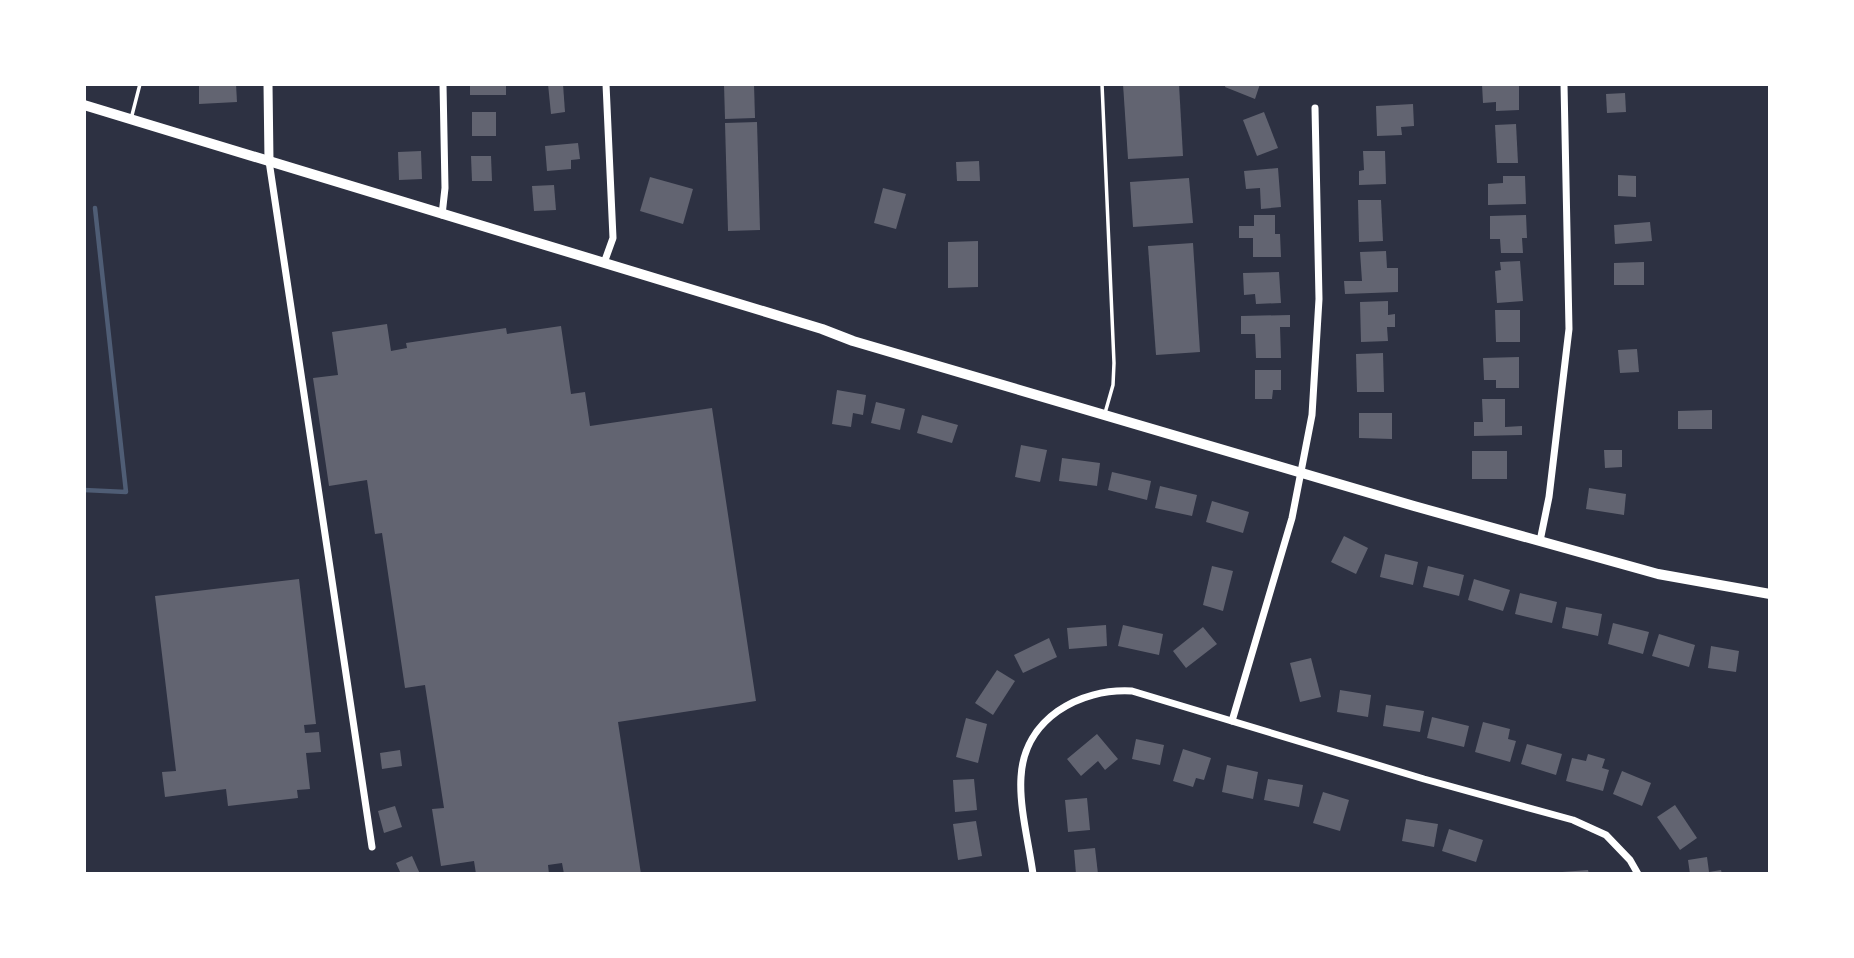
<svg xmlns="http://www.w3.org/2000/svg" width="1854" height="958" font-family="'Titillium Web',sans-serif">
  <style>
    .lines { fill: none; stroke-linecap: round; stroke-linejoin: round }
    .stream { stroke: #4f5d75; stroke-width: 4.5 }
    .building { fill: #626471 }
    .service { stroke: #fff; stroke-width: 3.5 }
    .minor { stroke: #fff; stroke-width: 7 }
    .tertiary { stroke: #fff; stroke-width: 9 }
    .secondary { stroke: #fff; stroke-width: 10 }
  </style>
  <rect width="100%" height="100%" fill="#2d3142"/>
  <g class="lines">
    <polyline class="stream" points="84,490 126,492 95,208"/>
  </g>
  <g class="building">
    <polygon points="199,84 236,84 237,102 199,104"/>
    <rect x="470" y="84" width="36" height="11"/>
    <polygon points="548,84 563,84 565,112 551,114"/>
    <polygon points="724,84 754,84 755,118 725,119"/>
    <polygon points="1123,84 1179,84 1183,156 1128,159"/>
    <polygon points="1226,84 1260,84 1255,99 1225,87"/>
    <polygon points="1482,84 1519,84 1519,110 1496,111 1496,102 1483,103"/>
    <polygon points="1625,93 1626,112 1607,113 1606,94"/>
    <polygon points="1413,104 1414,126 1401,127 1402,135 1377,136 1376,106"/>
    <rect x="472" y="112" width="24" height="24"/>
    <polygon points="1264,112 1278,148 1257,156 1243,120"/>
    <polygon points="757,122 760,230 728,231 725,123"/>
    <polygon points="1516,124 1518,163 1497,163 1495,125"/>
    <polygon points="578,143 580,159 571,160 571,169 547,171 545,146"/>
    <polygon points="421,151 422,179 399,180 398,152"/>
    <polygon points="1363,151 1385,151 1386,184 1359,185 1359,171 1364,170"/>
    <polygon points="471,156 491,156 492,181 472,181"/>
    <polygon points="979,161 980,181 957,181 956,162"/>
    <polygon points="1278,168 1281,207 1261,209 1260,188 1246,189 1244,171"/>
    <polygon points="1618,175 1636,176 1636,197 1618,196"/>
    <polygon points="1503,176 1525,176 1526,204 1488,205 1488,184 1503,183"/>
    <polygon points="650,177 693,189 683,224 640,211"/>
    <polygon points="1189,178 1193,223 1133,227 1130,182"/>
    <polygon points="554,185 556,210 534,211 532,186"/>
    <polygon points="883,188 906,194 896,229 874,223"/>
    <polygon points="1358,200 1381,200 1383,241 1359,242"/>
    <polygon points="1254,215 1275,215 1275,234 1280,234 1281,257 1253,257 1253,238 1239,238 1239,226 1254,226"/>
    <polygon points="1526,215 1527,238 1522,238 1523,253 1501,253 1500,239 1490,239 1490,216"/>
    <polygon points="1650,222 1652,241 1615,244 1614,225"/>
    <polygon points="978,241 978,287 948,288 948,242"/>
    <polygon points="1193,243 1200,352 1156,355 1148,246"/>
    <polygon points="1386,251 1387,268 1398,268 1398,292 1345,294 1344,281 1362,281 1360,252"/>
    <polygon points="1520,261 1523,301 1497,303 1495,271 1501,270 1500,262"/>
    <polygon points="1644,262 1644,285 1614,285 1614,263"/>
    <polygon points="1279,272 1281,303 1256,304 1255,294 1244,295 1243,273"/>
    <polygon points="1388,301 1388,315 1395,314 1395,327 1387,327 1388,341 1361,342 1360,302"/>
    <polygon points="1495,310 1520,310 1520,342 1496,342"/>
    <polygon points="1290,315 1290,327 1280,327 1281,358 1256,358 1255,334 1241,334 1241,316"/>
    <polygon points="387,324 391,351 407,348 406,343 506,328 507,334 561,326 571,394 585,392 590,426 712,408 756,701 618,722 641,874 564,874 562,863 548,865 549,874 476,874 474,861 441,866 432,809 444,808 425,685 405,688 382,533 375,534 367,480 329,486 313,378 338,375 332,332"/>
    <polygon points="1637,349 1639,372 1620,373 1618,350"/>
    <polygon points="1383,353 1384,392 1357,392 1356,354"/>
    <polygon points="1519,357 1519,388 1496,388 1496,380 1484,380 1483,358"/>
    <polygon points="1255,370 1281,370 1281,390 1273,390 1272,399 1255,399"/>
    <polygon points="837,390 866,395 863,415 853,413 851,427 832,424"/>
    <polygon points="1482,399 1505,399 1505,427 1522,426 1522,435 1474,436 1474,422 1483,422"/>
    <polygon points="876,402 905,409 900,430 871,423"/>
    <polygon points="1712,410 1712,429 1678,429 1678,411"/>
    <polygon points="1359,413 1392,413 1392,439 1359,438"/>
    <polygon points="922,415 958,425 952,443 917,433"/>
    <polygon points="1021,445 1047,450 1040,482 1015,477"/>
    <polygon points="1604,450 1622,450 1622,467 1605,468"/>
    <rect x="1472" y="451" width="35" height="28"/>
    <polygon points="1062,458 1100,463 1097,486 1059,481"/>
    <polygon points="1112,472 1151,481 1147,500 1108,490"/>
    <polygon points="1160,486 1197,495 1192,516 1155,508"/>
    <polygon points="1589,488 1626,494 1624,515 1586,509"/>
    <polygon points="1212,501 1249,512 1243,533 1206,522"/>
    <polygon points="1344,536 1368,548 1356,574 1331,562"/>
    <polygon points="1385,554 1418,562 1413,585 1380,577"/>
    <polygon points="1212,566 1233,571 1223,611 1203,605"/>
    <polygon points="1428,566 1464,575 1459,596 1423,587"/>
    <polygon points="299,579 316,724 304,725 305,733 319,732 321,752 306,753 310,789 297,790 298,798 228,806 226,789 165,797 162,772 176,771 155,596"/>
    <polygon points="1474,579 1510,590 1503,611 1468,600"/>
    <polygon points="1520,593 1557,602 1552,623 1515,614"/>
    <polygon points="1566,607 1602,614 1598,636 1562,628"/>
    <polygon points="1613,623 1649,632 1643,654 1608,644"/>
    <polygon points="1106,625 1107,646 1069,649 1067,628"/>
    <polygon points="1123,625 1163,634 1159,655 1118,646"/>
    <polygon points="1203,627 1217,644 1186,668 1173,651"/>
    <polygon points="1659,634 1695,645 1689,667 1652,656"/>
    <polygon points="1049,638 1057,657 1023,673 1014,655"/>
    <polygon points="1711,646 1739,651 1736,672 1708,668"/>
    <polygon points="1311,658 1321,697 1300,702 1290,663"/>
    <polygon points="997,670 1015,681 993,715 975,703"/>
    <polygon points="1340,690 1371,695 1368,717 1337,712"/>
    <polygon points="1386,705 1424,711 1420,732 1383,726"/>
    <polygon points="1432,717 1469,726 1464,747 1427,738"/>
    <polygon points="966,718 987,724 978,763 956,757"/>
    <polygon points="1483,722 1510,729 1508,739 1516,741 1510,762 1475,752"/>
    <polygon points="1097,734 1118,759 1105,770 1098,761 1081,776 1067,759"/>
    <polygon points="1136,739 1164,745 1160,765 1132,759"/>
    <polygon points="1527,744 1562,754 1556,775 1521,764"/>
    <polygon points="1183,749 1211,758 1204,780 1196,778 1193,787 1173,781"/>
    <polygon points="400,750 402,766 382,769 380,753"/>
    <polygon points="1588,754 1605,759 1602,768 1609,770 1603,791 1566,781 1572,758 1586,761"/>
    <polygon points="1227,765 1258,772 1253,799 1222,792"/>
    <polygon points="1622,771 1651,783 1642,806 1613,794"/>
    <polygon points="974,779 977,810 955,812 953,780"/>
    <polygon points="1268,779 1303,785 1299,807 1264,800"/>
    <polygon points="1323,792 1349,800 1340,831 1313,823"/>
    <polygon points="1087,798 1090,830 1068,832 1065,800"/>
    <polygon points="1675,805 1697,838 1680,850 1657,817"/>
    <polygon points="395,806 402,827 384,833 378,811"/>
    <polygon points="1406,819 1438,824 1434,847 1402,841"/>
    <polygon points="976,821 982,856 958,860 953,824"/>
    <polygon points="1449,829 1483,840 1476,862 1442,851"/>
    <polygon points="1095,848 1098,874 1076,874 1074,850"/>
    <polygon points="412,856 420,874 401,874 396,863"/>
    <polygon points="1707,857 1709,872 1721,870 1722,874 1690,874 1688,860"/>
    <polygon points="1588,870 1589,874 1562,874 1562,872"/>
  </g>
  <g class="lines">
    <g class="service">
      <polyline points="1102,84 1114,363 1113,385 1105,413"/>
      <polyline points="131,119 140,84"/>
    </g>
    <g class="minor">
      <polyline points="269,161 372,847"/>
      <polyline points="442,215 445,188 443,84"/>
      <polyline points="604,263 613,238 606,84"/>
      <polyline points="1540,541 1549,497 1569,329 1564,84"/>
      <polyline points="1232,721 1292,518 1312,415 1319,299 1315,108"/>
      <path d="M1033,874C1029,844 1019,807 1021,777C1024,719 1079,688 1132,691L1424,779L1573,820L1606,835L1630,860L1638,874"/>
    </g>
    <polyline class="tertiary" points="268,84 269,161"/>
    <polyline class="secondary" points="84,105 822,329 853,341 1414,506 1658,574 1770,594"/>
  </g>
  <rect width="1854" height="958" fill="none" stroke="#ffffff" stroke-width="172"/>
</svg>
